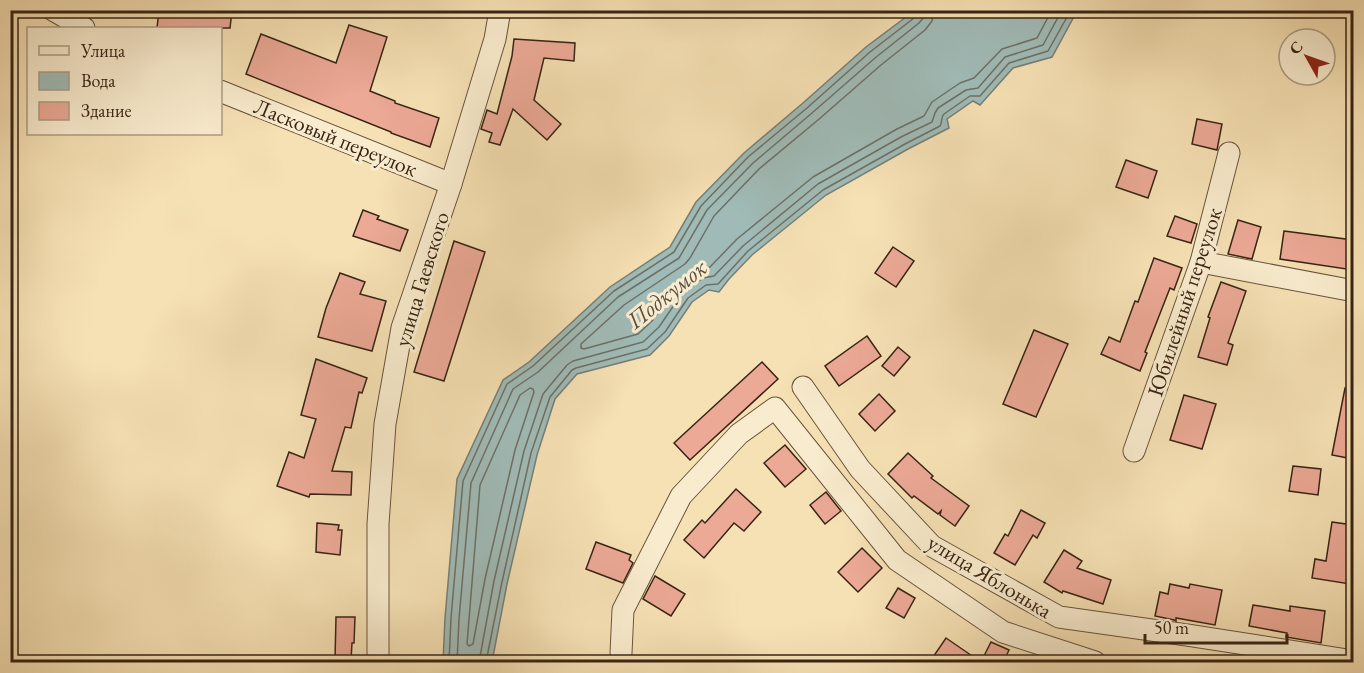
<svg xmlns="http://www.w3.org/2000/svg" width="1364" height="673" font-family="'EB Garamond',serif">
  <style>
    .water { fill: #a0bbb7; stroke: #767f76; stroke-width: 1.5 }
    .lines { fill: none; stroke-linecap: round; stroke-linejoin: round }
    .shore { stroke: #6c7066; stroke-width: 1.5 }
    .building { fill: #eca996; stroke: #382414; stroke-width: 1.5 }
    .minor-casing { stroke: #68533c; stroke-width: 23 }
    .minor { stroke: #f9ecce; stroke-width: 21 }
    .labels { text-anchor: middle; stroke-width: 6; stroke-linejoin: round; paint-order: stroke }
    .street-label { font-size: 22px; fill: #382414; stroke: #f9ecce }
    .water-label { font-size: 24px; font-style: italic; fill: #575145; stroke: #f9ecce }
  </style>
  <rect width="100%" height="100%" fill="#f6e1b4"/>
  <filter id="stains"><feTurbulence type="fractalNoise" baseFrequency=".00333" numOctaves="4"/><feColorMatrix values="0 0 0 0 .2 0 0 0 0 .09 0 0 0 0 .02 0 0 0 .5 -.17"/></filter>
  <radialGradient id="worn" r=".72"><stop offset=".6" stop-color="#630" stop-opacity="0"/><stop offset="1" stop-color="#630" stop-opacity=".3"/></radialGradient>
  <polygon class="water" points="914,11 1077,11 1052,57 1013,68 980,105 973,101 947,119 949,128 908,149 826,195 752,255 729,279 719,292 709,290 692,302 669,336 650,355 577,374 555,399 537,455 507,584 492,662 443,662 445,618 457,479 503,380 529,362 610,287 670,247 696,202 744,153 803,103 866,47"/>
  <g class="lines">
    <g class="shore">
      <polyline points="934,10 932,21 925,30 881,65 818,120 759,169 714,216 690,258 685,264 624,305 581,344 581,348 584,349 638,334 652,321 677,285 699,270 710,267 737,239 813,177 897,129 924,116 932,102 960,83 974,78 1002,49 1037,38 1052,10"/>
      <polygon points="530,388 533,389 534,392 515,450 485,579 473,644 469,646 467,644 480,485 520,395"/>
      <polyline points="449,662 451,618 463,481 507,384 533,366 614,291 674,252 701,206 748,157 807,108 870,52 914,18 917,10"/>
      <polyline points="457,662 459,619 471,483 513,389 538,372 618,297 679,258 707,210 753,163 812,113 875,58 919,23 924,17 925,10"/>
      <polyline points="479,662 494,581 524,451 543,394 567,365 573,361 643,342 659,327 683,292 703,278 714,276 743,246 818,184 901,137 932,122 935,113 938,108 966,90 978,88 1005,57 1043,45 1062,10"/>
      <path d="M486,662L502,582L531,453L550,397L572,370L576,368L647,349L665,332L688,298L706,285L718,284L748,251L823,190L905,144L940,126C943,122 940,118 944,114L970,96H980L1009,63L1048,51L1071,10"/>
    </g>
  </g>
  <g class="building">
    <polygon points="159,10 232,10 230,28 157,28"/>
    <polygon points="349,25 387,37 370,91 395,101 395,103 439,118 430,147 391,133 391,132 246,74 261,34 336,63"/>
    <polygon points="514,39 575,43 574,61 544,58 534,100 561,124 547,140 513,109 500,145 489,142 492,133 481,129 487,110 497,114 512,56"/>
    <polygon points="1197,119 1222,124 1217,150 1192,144"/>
    <polygon points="1126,160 1157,171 1148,198 1116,187"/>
    <polygon points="363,210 379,216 377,219 408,230 400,251 353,236"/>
    <polygon points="1175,216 1197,224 1191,243 1167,236"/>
    <polygon points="1238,220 1261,227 1252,259 1228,254"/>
    <polygon points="1284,231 1353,240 1353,270 1280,259"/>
    <polygon points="454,241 485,252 444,381 414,372"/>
    <polygon points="893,247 914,261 896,287 875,273"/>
    <polygon points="1154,258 1182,268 1174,290 1170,288 1145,352 1147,353 1140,371 1101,354 1109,337 1120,342 1135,301 1138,302"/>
    <polygon points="340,273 365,282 360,294 386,301 372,351 318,337 326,308"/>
    <polygon points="1221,282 1246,291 1228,343 1233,345 1227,365 1198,357 1210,318 1208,317"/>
    <polygon points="1034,330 1068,344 1036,417 1003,404"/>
    <polygon points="867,336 881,356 839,386 825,366"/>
    <polygon points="898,347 910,357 894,376 882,366"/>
    <polygon points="316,359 367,378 362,393 359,392 351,428 345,427 332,471 352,472 351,495 310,494 309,497 277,486 289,452 304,458 316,419 301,415"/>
    <polygon points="762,362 778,379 690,460 674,443"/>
    <polygon points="1345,388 1353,389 1353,459 1332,455"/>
    <polygon points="879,394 895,411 875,431 859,414"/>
    <polygon points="1184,395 1216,404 1202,449 1170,440"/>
    <polygon points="785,445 806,469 785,487 764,463"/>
    <polygon points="908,453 933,476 931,478 969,506 955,526 940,515 941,511 938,514 914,496 912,498 888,474"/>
    <polygon points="1293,466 1321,469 1318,495 1289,491"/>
    <polygon points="736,489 761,512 744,531 734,523 704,558 684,540 702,520 705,523"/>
    <polygon points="826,492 841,511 825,524 810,505"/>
    <polygon points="1021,510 1045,523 1037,538 1033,535 1015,565 994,553 1005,534 1008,536"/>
    <polygon points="1332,522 1353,525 1353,561 1350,584 1312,578 1315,559 1326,561"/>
    <polygon points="317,523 339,525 338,530 342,530 340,555 316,552"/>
    <polygon points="596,542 631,555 629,560 633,563 623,583 586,569"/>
    <polygon points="862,548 882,568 858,592 838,572"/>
    <polygon points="1064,550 1082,561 1077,568 1111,580 1103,604 1063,591 1062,593 1044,582"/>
    <polygon points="655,576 685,594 671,616 643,599"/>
    <polygon points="1170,584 1189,588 1190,584 1222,590 1215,625 1176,618 1176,621 1174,620 1155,616 1160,592 1168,594"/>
    <polygon points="898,588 915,598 904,618 886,608"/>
    <polygon points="1253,605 1290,611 1290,606 1325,611 1321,643 1286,637 1287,633 1249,626"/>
    <polygon points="336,617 355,617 354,643 352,643 351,660 335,660"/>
    <polygon points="946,638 981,662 991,642 1009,650 1003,663 929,663"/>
  </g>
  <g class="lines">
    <g class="minor-casing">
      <g id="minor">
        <polyline points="53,10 84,28"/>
        <polyline points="220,91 451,184"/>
        <polyline points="1201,262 1354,291"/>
        <polyline points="803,387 860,469 932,546 1059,617 1187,635 1354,661"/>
        <polyline points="1134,451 1201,262 1229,153"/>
        <polyline points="621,653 623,610 681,496 739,434 775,408 897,560 1003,632 1095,662"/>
        <polyline points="378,662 378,524 385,424 402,328 451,184 495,39 500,10"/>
      </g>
    </g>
    <use href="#minor" class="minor"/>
  </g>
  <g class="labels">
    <g class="street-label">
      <text transform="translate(336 137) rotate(22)" y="8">Ласковый переулок</text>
      <text transform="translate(421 279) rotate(-73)" y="8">улица Гаевского</text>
      <text transform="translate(1184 302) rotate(-72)" y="8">Юбилейный переулок</text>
      <text transform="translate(990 576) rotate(31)" y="8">улица Яблонька</text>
    </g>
    <g class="water-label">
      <text transform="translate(667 294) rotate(-39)" y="8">Подкумок</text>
    </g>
  </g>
  <rect width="1364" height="673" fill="none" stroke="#f6e1b4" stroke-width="36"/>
  <rect x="12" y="12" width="1340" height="649" fill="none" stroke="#382414" stroke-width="3"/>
  <rect x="18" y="18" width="1328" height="637" fill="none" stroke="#382414" stroke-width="1.5"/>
  <rect x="27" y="27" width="195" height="108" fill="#f9ecce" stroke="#ac9c84" stroke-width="1.5"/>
  <rect x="39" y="46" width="30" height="9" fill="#f9ecce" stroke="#ac9c84" stroke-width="1.5"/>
  <text x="81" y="57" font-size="18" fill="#382414">Улица</text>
  <rect x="39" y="72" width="30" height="18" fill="#a0bbb7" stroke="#ac9c84" stroke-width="1.5"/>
  <text x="81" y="87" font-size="18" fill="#382414">Вода</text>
  <rect x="39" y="102" width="30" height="18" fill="#eca996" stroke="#ac9c84" stroke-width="1.5"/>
  <text x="81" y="117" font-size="18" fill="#382414">Здание</text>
  <g transform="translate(1307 57) rotate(310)"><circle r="28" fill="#f9ecce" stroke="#ac9c84" stroke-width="1.5"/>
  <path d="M0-4.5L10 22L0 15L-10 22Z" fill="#8f2418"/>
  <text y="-9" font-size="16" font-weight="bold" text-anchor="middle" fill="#382414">С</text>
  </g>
  <path d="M1145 634v9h142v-9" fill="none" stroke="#382414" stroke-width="3"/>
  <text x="1154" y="634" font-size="18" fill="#382414" stroke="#f9ecce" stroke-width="4.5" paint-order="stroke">50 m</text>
  <rect width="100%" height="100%" filter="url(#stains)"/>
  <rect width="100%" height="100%" fill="url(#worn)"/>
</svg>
